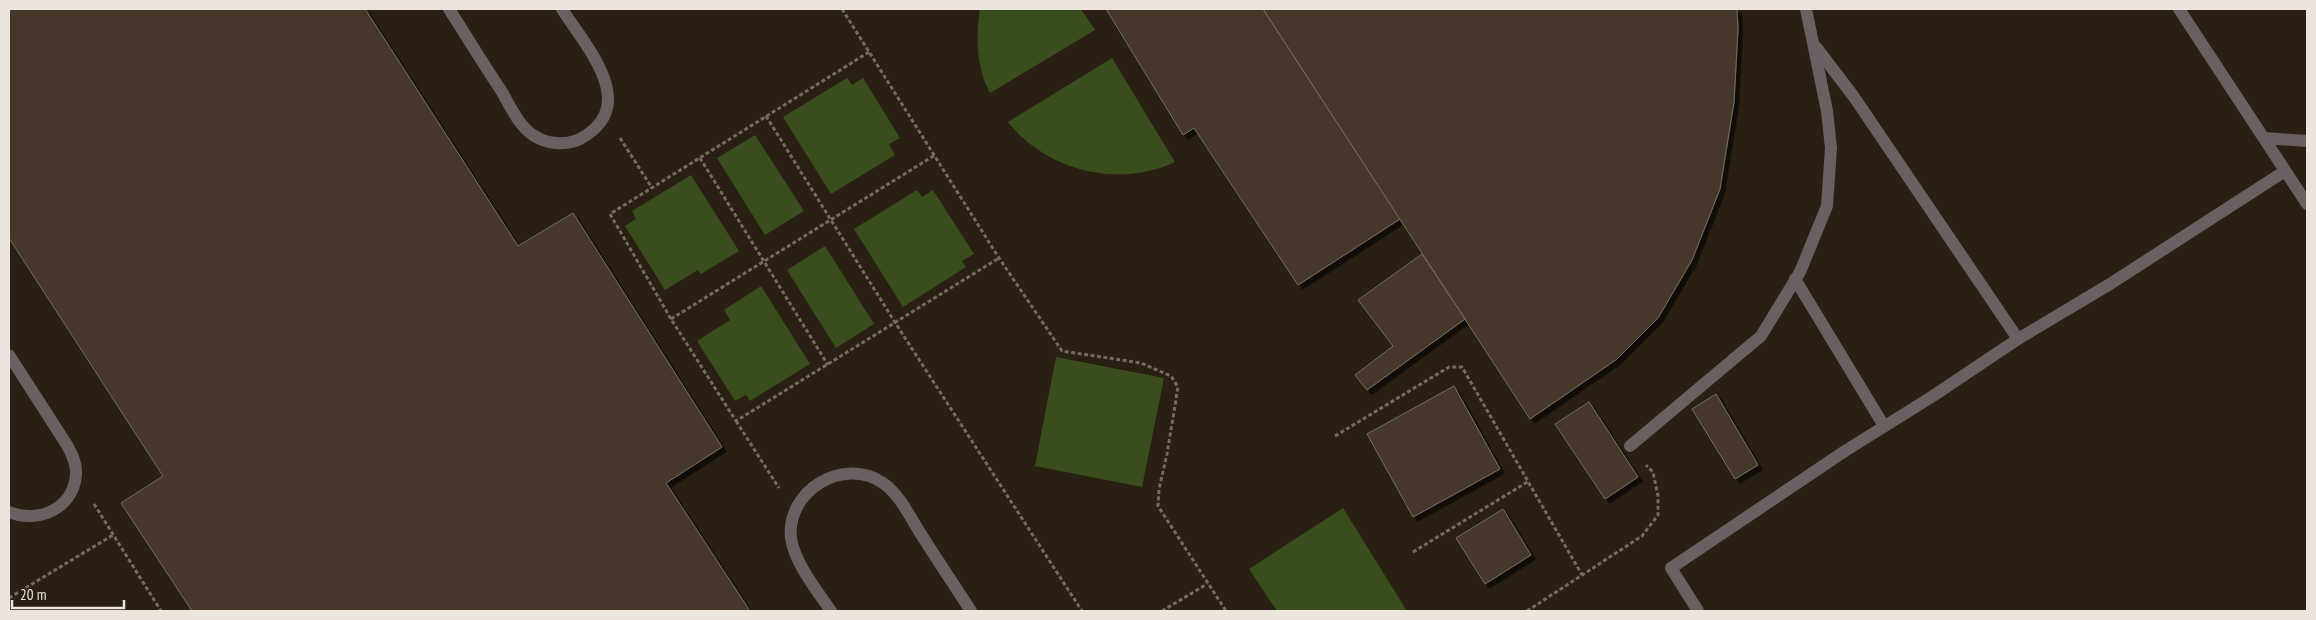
<svg xmlns="http://www.w3.org/2000/svg" width="2316" height="620" font-family="'PT Sans Narrow',sans-serif">
  <style>
    .green { fill: #394e1c }
    .building { fill: #44392c; stroke: #786c5e; filter: url(#shadow) }
    .lines { fill: none; stroke-linecap: round; stroke-linejoin: round }
    .path { stroke: #746c61; stroke-width: 3; stroke-dasharray: 4 2.5; stroke-linecap: butt }
    .service { stroke: #696062; stroke-width: 12 }
    .minor { stroke: #696062; stroke-width: 12 }
  </style>
  <defs>
    <filter id="shadow"><feDropShadow dx="4.5" dy="4.5" stdDeviation="0" flood-color="#0009"/></filter>
  </defs>
  <rect width="100%" height="100%" fill="#291f13"/>
  <g class="green">
    <path d="M980,9H1081L1095,30L990,93C976,67 976,37 980,9Z"/>
    <path d="M1112,58L1175,162C1118,189 1046,170 1008,122Z"/>
    <polygon points="847,78 852,85 863,78 900,138 889,144 895,155 831,194 783,117"/>
    <polygon points="755,135 804,211 765,235 717,158"/>
    <polygon points="691,175 739,251 701,274 698,270 665,290 625,226 636,219 632,211"/>
    <polygon points="917,190 922,197 933,190 974,254 962,261 966,267 903,307 854,229"/>
    <polygon points="825,246 874,324 836,348 787,270"/>
    <polygon points="761,286 810,364 750,401 746,395 735,401 697,341 730,320 724,310"/>
    <polygon points="1056,357 1164,378 1142,487 1035,466"/>
    <polygon points="1343,508 1407,611 1277,611 1249,569"/>
  </g>
  <g class="building">
    <polygon points="9,9 365,9 518,246 573,213 722,447 666,483 750,611 192,611 121,503 163,476 9,238"/>
    <polygon points="1106,9 1263,9 1400,219 1298,285 1194,128 1183,135"/>
    <polygon points="1263,9 1737,9 1738,29 1734,102 1720,189 1692,260 1658,318 1617,359 1530,419"/>
    <polygon points="1422,254 1465,319 1367,390 1355,375 1393,346 1358,300"/>
    <polygon points="1454,386 1500,469 1413,517 1367,434"/>
    <polygon points="1716,394 1758,465 1735,479 1692,409"/>
    <polygon points="1589,402 1638,477 1605,499 1555,424"/>
    <polygon points="1503,509 1531,555 1485,584 1456,538"/>
  </g>
  <g class="lines">
    <g class="path">
      <polyline points="842,9 999,258 1062,351 1141,363 1171,376 1178,387 1167,454 1159,489 1158,506 1226,611"/>
      <polyline points="869,52 610,214 671,319 736,421 999,258"/>
      <polyline points="766,116 896,324 1082,611"/>
      <polyline points="620,138 652,188"/>
      <polyline points="700,158 828,365"/>
      <polyline points="671,319 935,155"/>
      <polyline points="736,421 779,488"/>
      <polyline points="1335,436 1449,367 1462,367 1582,575"/>
      <polyline points="94,504 161,611"/>
      <polyline points="1413,552 1529,481"/>
      <polyline points="9,598 113,535"/>
      <polyline points="1162,611 1207,584"/>
      <polyline points="1527,611 1642,536 1658,515 1658,496 1653,472 1646,465"/>
    </g>
    <g class="service">
      <path d="M449,9C467,37 484,65 502,92C510,106 519,126 533,135C546,144 565,146 580,139C641,106 587,48 562,9"/>
      <polyline points="1816,47 1854,97 2018,339"/>
      <polyline points="1795,279 1884,426"/>
      <path d="M9,355L67,445C72,454 77,464 76,475C73,509 38,524 9,512"/>
      <polyline points="1630,446 1761,336 1800,272 1827,206 1831,148 1827,111 1806,9"/>
      <path d="M831,611C818,592 794,562 791,538C786,491 843,456 883,483C899,494 909,515 919,531C936,558 954,585 971,611"/>
      <polyline points="1698,611 1671,568 1845,451 1933,396 2018,339 2110,284 2285,171"/>
    </g>
    <g class="minor">
      <polyline points="2179,9 2307,204"/>
      <polyline points="2264,138 2307,141"/>
    </g>
  </g>
  <rect width="2316" height="620" fill="none" stroke="#ece5dd" stroke-width="20"/>
  <path d="M12 600v8h112v-8" fill="none" stroke="#ece5dd" stroke-width="2.5"/>
  <text x="20" y="600" font-size="15" fill="#ece5dd" stroke="#291f13" stroke-width="4" paint-order="stroke">20 m</text>
</svg>
